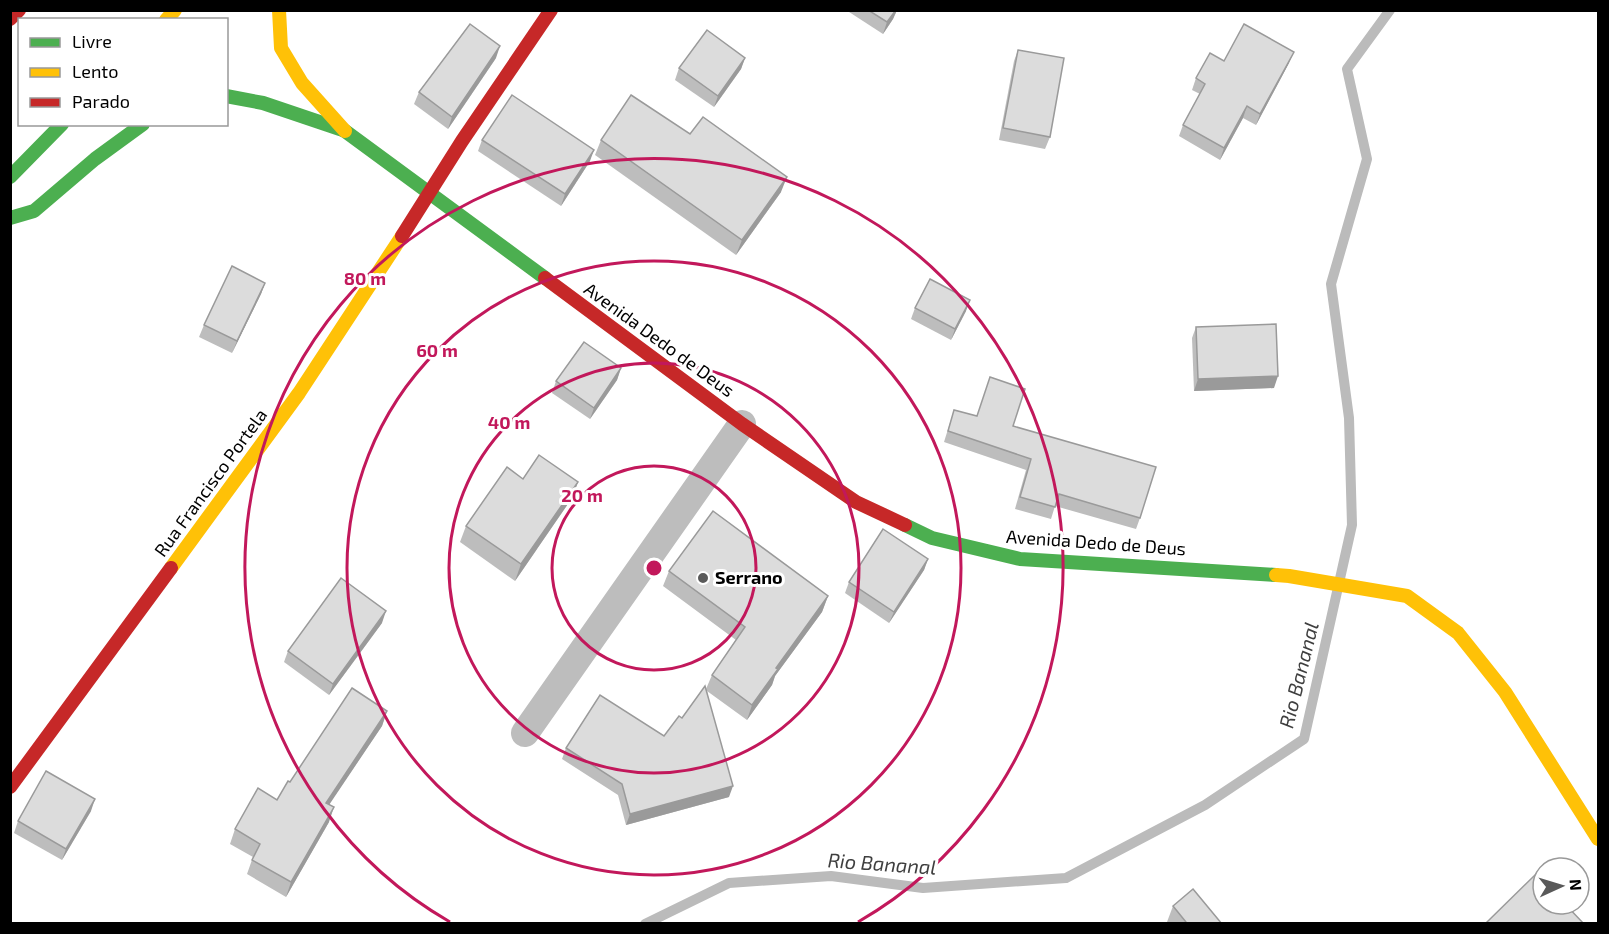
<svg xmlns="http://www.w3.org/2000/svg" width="1609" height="934" font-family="'Exo 2',sans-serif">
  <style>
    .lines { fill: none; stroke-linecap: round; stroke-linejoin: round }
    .stream { stroke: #bbb; stroke-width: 10 }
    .street { stroke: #bdbdbd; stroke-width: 28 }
    .fast { stroke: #4caf50; stroke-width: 14 }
    .slow { stroke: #ffc107; stroke-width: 14 }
    .jam { stroke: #c62828; stroke-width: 14 }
    .wall { fill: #bdbdbd }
    .shaded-wall { fill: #9a9a9a }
    .building { fill: #dcdcdc; stroke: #9a9a9a; stroke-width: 1.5 }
    .ring { fill: none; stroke: #c2185b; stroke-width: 3 }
    .poi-dot { fill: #595959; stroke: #fff; stroke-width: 2 }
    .labels { text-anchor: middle; stroke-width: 6; stroke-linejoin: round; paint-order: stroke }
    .street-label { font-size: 18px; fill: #000; stroke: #fff }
    .poi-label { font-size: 18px; font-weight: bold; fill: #000; stroke: #fff; text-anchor: start }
    .water-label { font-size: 20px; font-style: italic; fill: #3f3f3f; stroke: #fff }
    .centre { fill: #c2185b; stroke: #fff; stroke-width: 3 }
    .ring-label { font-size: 18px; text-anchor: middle; font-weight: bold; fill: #c2185b; stroke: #fff; stroke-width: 6; stroke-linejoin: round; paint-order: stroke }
  </style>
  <rect width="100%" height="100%" fill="#fff"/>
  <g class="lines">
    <polyline class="stream" points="645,924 729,883 831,876 923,888 1066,878 1205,805 1304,739 1352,525 1349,418 1331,284 1367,159 1347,69 1390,10"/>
    <polyline class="street" points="525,733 742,424"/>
    <g class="fast">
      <polyline points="226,96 263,103 343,130"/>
      <polyline points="345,131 545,278"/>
      <polyline points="10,177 62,124"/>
      <polyline points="10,218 34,211 95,159 143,124"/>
      <polyline points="905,525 932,538 1020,559 1276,575"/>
    </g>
    <g class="slow">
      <polyline points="279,10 281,48 302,83 345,131"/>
      <polyline points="166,20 175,10"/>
      <polyline points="171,568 299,393 402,236"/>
      <polyline points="1276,575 1289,576 1407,596 1458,633 1505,692 1598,839"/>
    </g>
    <g class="jam">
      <polyline points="10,19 19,10"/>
      <polyline points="402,236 462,141 551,10"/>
      <polyline points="545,278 742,424 856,502 905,525"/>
      <polyline points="10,787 171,568"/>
    </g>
  </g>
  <g class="wall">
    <polygon points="846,10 897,10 893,19 883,34"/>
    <polygon points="1018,50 1050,137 1045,149 999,140 1014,61"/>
    <polygon points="496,58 448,129 414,104 419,92"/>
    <polygon points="745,58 741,69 714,107 675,80 679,68"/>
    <polygon points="1224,61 1289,63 1256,125 1243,118 1220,160 1179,136 1183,125 1200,94 1192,90 1196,78"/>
    <polygon points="690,134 781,192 736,255 595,155 601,140"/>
    <polygon points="482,140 590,161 561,206 478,151"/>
    <polygon points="265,283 261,294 232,353 199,337 204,325"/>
    <polygon points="915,308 966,311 951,340 911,319"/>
    <polygon points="1196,327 1274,388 1194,391 1192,338"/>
    <polygon points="621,368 617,380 590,419 552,393 556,381"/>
    <polygon points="954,410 1013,426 1140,518 1136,529 1055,506 1051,519 1015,509 1026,470 944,442"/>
    <polygon points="523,479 578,482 572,498 515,581 460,542 466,526"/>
    <polygon points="928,559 924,570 889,623 845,593 849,582"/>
    <polygon points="669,571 828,596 822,612 775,676 772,685 747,720 707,691 729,797 626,825 618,795 562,759 566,748 664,736 682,718 706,689 712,675 736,640 663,586"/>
    <polygon points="382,623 329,695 284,662 288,651"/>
    <polygon points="387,711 382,726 329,804 329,822 286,897 247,874 253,857 230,844 235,829 277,800"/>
    <polygon points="91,811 62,860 14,833 18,821"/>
    <polygon points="1173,906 1222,924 1168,924 1167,922"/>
  </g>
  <g class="shaded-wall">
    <polygon points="896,10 897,10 893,19 883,34 887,22"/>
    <polygon points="500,46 496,58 448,129 452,117"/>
    <polygon points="1294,52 1289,63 1256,125 1260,114"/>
    <polygon points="745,58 741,69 714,107 718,96"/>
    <polygon points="1247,106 1243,118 1220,160 1224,148"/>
    <polygon points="594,150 590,161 561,206 565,194"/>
    <polygon points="787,177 781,192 736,255 742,240"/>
    <polygon points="265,283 261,294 232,353 237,341"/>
    <polygon points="970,300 966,311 951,340 955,329"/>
    <polygon points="621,368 617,380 590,419 594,408"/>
    <polygon points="1278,376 1274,388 1194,391 1198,379"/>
    <polygon points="578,482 572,498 515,581 521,564"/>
    <polygon points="928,559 924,570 889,623 894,612"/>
    <polygon points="828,596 822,612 775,676 772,685 747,720 752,705 776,668"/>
    <polygon points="386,611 382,623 329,695 333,684"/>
    <polygon points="387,711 382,726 321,817 326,803"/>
    <polygon points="733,786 729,797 626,825 630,814"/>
    <polygon points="95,799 91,811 62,860 66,849"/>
    <polygon points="334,807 329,822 286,897 291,882"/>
  </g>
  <g class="building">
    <polygon points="868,10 896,10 887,22"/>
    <polygon points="470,24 500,46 452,117 419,92"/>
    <polygon points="1244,24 1294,52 1260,114 1247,106 1224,148 1183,125 1205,84 1196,78 1210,53 1224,61"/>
    <polygon points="707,30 745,58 718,96 679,68"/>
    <polygon points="1018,50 1064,58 1050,137 1003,128"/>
    <polygon points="512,95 594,150 565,194 482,140"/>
    <polygon points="631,95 690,134 703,117 787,177 742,240 601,140"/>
    <polygon points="232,266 265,283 237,341 204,325"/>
    <polygon points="930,279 970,300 955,329 915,308"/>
    <polygon points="1276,324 1278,376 1198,379 1196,327"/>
    <polygon points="584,342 621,368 594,408 556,381"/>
    <polygon points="990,377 1025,389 1013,426 1156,467 1140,518 1059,494 1055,507 1020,497 1031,459 948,431 954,410 977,416"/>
    <polygon points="539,455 578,482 521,564 466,526 507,467 523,479"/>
    <polygon points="713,511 828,596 776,668 778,669 752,705 712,675 745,627 669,571"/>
    <polygon points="883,529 928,559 894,612 849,582"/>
    <polygon points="341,578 386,611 333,684 288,651"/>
    <polygon points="705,686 733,786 630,814 622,784 566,748 600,695 664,736 679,716 682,718"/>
    <polygon points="352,688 387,711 326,803 334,807 291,882 252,860 260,844 235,829 258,788 277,800 288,781 290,782"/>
    <polygon points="46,771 95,799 66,849 18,821"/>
    <polygon points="1536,874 1543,882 1543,904 1565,904 1584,924 1485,924"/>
    <polygon points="1193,889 1222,924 1183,924 1186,922 1173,906"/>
  </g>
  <g class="ring">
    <circle cx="654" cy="568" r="102"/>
    <circle cx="654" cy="568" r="205"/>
    <circle cx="654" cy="568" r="307"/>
    <path d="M450 922A409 409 0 1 1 858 922"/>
  </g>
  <circle class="poi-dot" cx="703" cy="578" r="6"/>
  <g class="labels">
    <g class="street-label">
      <text transform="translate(659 340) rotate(36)" y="6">Avenida Dedo de Deus</text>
      <text transform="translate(211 483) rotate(-54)" y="6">Rua Francisco Portela</text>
      <text transform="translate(1096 543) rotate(4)" y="6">Avenida Dedo de Deus</text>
    </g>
    <g class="poi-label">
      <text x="715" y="584">Serrano</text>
    </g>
    <g class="water-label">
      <text transform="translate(1299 675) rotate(-76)" y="7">Rio Bananal</text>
      <text transform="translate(882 864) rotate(4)" y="7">Rio Bananal</text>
    </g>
  </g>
  <circle cx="654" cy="568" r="9" class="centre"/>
  <g class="ring-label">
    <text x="365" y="285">80 m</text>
    <text x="437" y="357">60 m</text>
    <text x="509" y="429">40 m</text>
    <text x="582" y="502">20 m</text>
  </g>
  <rect width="1609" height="934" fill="none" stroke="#000000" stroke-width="24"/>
  <rect x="18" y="18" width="210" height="108" fill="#ffffff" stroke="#999999" stroke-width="1.5"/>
  <rect x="30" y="38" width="30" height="9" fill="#4caf50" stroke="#999999" stroke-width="1.5"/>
  <text x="72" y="48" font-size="18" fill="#000000">Livre</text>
  <rect x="30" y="68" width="30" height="9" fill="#ffc107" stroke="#999999" stroke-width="1.5"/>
  <text x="72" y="78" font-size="18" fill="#000000">Lento</text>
  <rect x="30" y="98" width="30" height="9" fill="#c62828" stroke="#999999" stroke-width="1.5"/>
  <text x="72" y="108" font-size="18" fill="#000000">Parado</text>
  <g transform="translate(1561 886) rotate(86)"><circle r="28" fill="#ffffff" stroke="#999999" stroke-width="1.5"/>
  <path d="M0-4.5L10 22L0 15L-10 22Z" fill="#595959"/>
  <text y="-9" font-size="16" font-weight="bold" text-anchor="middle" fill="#000000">N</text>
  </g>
</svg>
